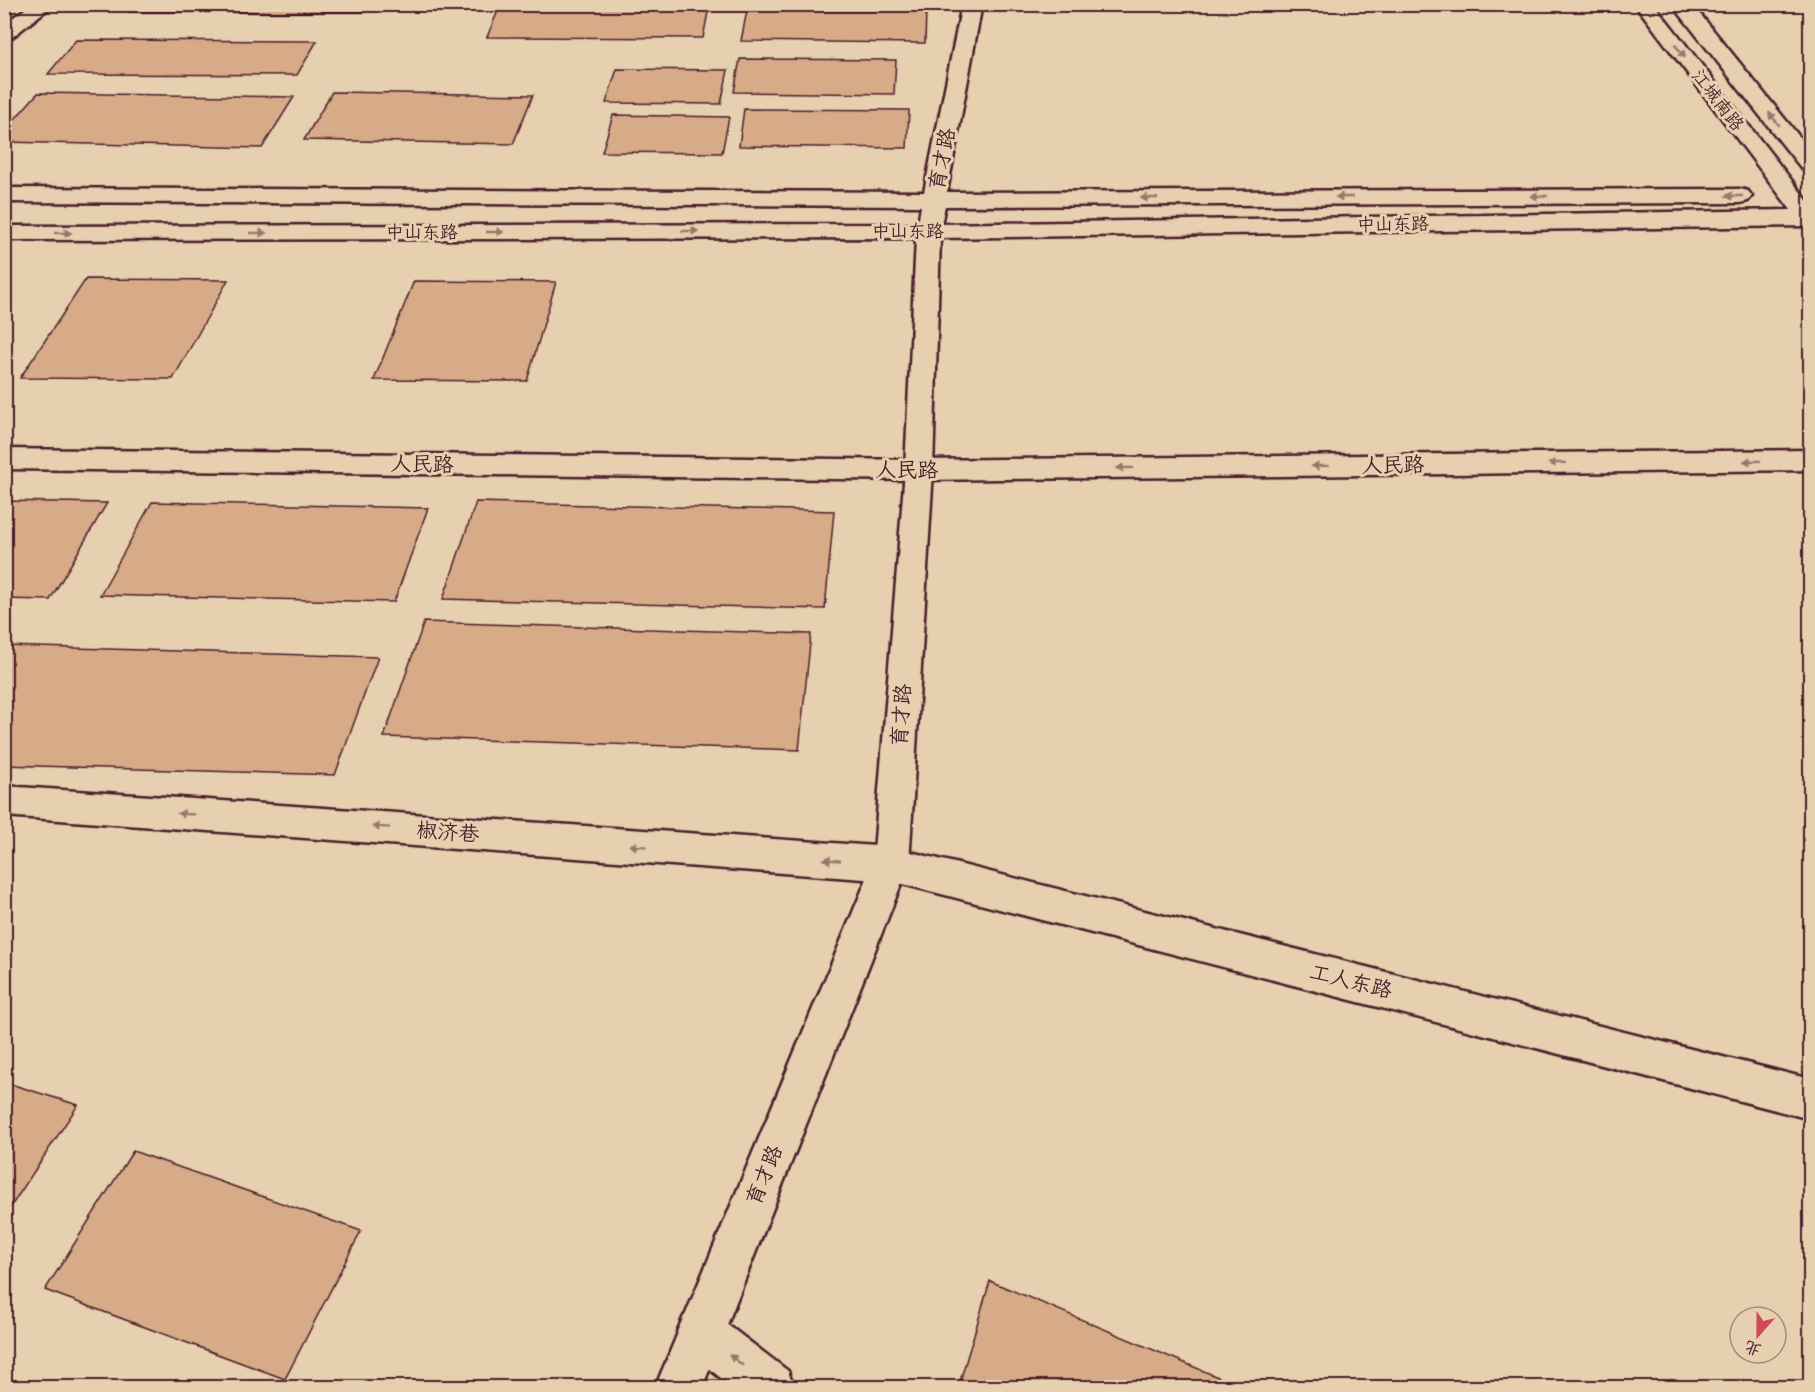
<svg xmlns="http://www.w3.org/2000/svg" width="1815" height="1392" font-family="'Architects Daughter','LXGW WenKai TC',sans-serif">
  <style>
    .building { fill: #d7aa88; stroke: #4a1f2b; stroke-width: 1.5 }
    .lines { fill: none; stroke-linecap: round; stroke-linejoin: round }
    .street-casing { stroke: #4a1f2b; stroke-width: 5 }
    .secondary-casing { stroke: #4a1f2b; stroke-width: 5 }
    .street { fill: #e6d0af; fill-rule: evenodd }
    .secondary { fill: #e6d0af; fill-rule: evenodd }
    .oneway { fill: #98786d }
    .labels { text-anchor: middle; stroke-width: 6; stroke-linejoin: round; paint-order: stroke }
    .far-street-label { font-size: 18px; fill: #4a1f2b; stroke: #e6d0af }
    .street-label { font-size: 21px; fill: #4a1f2b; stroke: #e6d0af }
  </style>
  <rect width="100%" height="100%" fill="#e6d0af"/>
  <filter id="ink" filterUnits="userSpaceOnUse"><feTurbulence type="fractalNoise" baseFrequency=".0167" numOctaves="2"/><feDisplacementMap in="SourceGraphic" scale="12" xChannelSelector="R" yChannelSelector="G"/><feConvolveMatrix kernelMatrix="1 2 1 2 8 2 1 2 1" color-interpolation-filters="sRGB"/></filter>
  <g filter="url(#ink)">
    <g class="building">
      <polygon points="135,4 367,4 363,12 129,12"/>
      <polygon points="500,6 709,7 703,38 487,37"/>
      <polygon points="747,10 926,11 925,43 741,41"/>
      <polygon points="76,40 317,41 297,75 48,74"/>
      <polygon points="740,59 896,60 894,94 734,92"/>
      <polygon points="617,69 728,70 721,104 606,103"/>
      <polygon points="332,92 533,95 513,144 304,140"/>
      <polygon points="38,93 294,97 262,148 4,142 4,131"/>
      <polygon points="744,109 909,110 907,148 739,146"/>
      <polygon points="613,115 729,117 722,153 602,152"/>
      <polygon points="86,279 228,280 173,379 20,378"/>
      <polygon points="414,281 556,282 527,381 374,380"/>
      <polygon points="4,501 107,503 50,600 4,599"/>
      <polygon points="152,502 428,508 394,602 100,595"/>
      <polygon points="476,502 834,511 825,609 443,599"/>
      <polygon points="424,622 811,634 799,750 384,737"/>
      <polygon points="4,646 378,657 335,775 4,765"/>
      <polygon points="4,1082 78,1105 4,1217"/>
      <polygon points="133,1151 361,1231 285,1379 45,1290"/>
      <polygon points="990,1281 1244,1388 958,1388"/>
    </g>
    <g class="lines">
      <g class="street-casing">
        <g id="street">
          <polygon points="32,4 54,4 11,38 4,40 4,24"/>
          <polygon points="4,449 919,460 1810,450 1810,470 919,480 4,469"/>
          <polygon points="4,786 891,847 1810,1079 1810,1119 891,881 4,816"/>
          <polygon points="700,1309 716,1316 788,1371 794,1388 733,1388 684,1348 677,1332 684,1316"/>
        </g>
      </g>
      <g class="secondary-casing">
        <g id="secondary">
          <polygon points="962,4 982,4 947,192 1740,189 1748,191 1752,196 1748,201 1740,203 945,206 941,224 1791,210 1635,4 1654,4 1810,204 1810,226 940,238 933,470 909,864 702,1388 655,1388 873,864 905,470 916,238 4,240 4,226 918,224 921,206 4,202 4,188 924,192"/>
          <polygon points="1672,4 1692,4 1810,150 1810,171 1802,169"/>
        </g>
      </g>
      <use href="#street" class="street"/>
      <use href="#secondary" class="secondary"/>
    </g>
    <defs><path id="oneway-solid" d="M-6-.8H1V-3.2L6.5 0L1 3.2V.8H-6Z" transform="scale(1.5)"/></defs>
    <g class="oneway">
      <use href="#oneway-solid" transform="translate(1680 51) rotate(52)"/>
      <use href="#oneway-solid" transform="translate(1774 119) rotate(-129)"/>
      <use href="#oneway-solid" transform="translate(1539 196) rotate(180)"/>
      <use href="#oneway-solid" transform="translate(1734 196) rotate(180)"/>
      <use href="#oneway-solid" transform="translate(1344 197) rotate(180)"/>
      <use href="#oneway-solid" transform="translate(1149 198) rotate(180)"/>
      <use href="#oneway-solid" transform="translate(690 231)"/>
      <use href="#oneway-solid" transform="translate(495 232)"/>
      <use href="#oneway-solid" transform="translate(63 233)"/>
      <use href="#oneway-solid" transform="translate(258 233)"/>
      <use href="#oneway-solid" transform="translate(1752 461) rotate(179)"/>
      <use href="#oneway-solid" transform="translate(1557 463) rotate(179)"/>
      <use href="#oneway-solid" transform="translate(1320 466) rotate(179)"/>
      <use href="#oneway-solid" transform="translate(1125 468) rotate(179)"/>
      <use href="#oneway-solid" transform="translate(186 814) rotate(-176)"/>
      <use href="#oneway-solid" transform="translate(381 827) rotate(-176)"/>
      <use href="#oneway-solid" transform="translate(638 846) rotate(-176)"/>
      <use href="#oneway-solid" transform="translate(832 860) rotate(-176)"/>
      <use href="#oneway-solid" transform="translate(736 1360) rotate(-142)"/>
    </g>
  </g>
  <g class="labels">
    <g class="far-street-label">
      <text transform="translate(1718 100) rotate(52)" y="6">江城南路</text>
      <text transform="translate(1393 224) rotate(-1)" y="6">中山东路</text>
      <text x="908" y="237">中山东路</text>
      <text x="422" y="238">中山东路</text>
    </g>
    <g class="street-label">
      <text transform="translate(942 159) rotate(-79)" y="7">育才路</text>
      <text transform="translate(422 464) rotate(1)" y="7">人民路</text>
      <text transform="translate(1393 465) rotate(-1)" y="7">人民路</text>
      <text x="907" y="477">人民路</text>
      <text transform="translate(901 715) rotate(-86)" y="7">育才路</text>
      <text transform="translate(448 832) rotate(4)" y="7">椒济巷</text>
      <text transform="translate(1351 981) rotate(14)" y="7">工人东路</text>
      <text transform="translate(764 1175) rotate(-68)" y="7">育才路</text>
    </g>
  </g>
  <rect width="1815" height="1392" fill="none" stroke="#e6d0af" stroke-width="24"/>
  <rect x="12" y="12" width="1791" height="1368" fill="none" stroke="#4a1f2b" stroke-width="2" filter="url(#ink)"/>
  <g transform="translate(1758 1335) rotate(201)"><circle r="28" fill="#e6d0af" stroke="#a8897a" stroke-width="1.5"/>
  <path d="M0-4.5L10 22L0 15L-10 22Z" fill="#d1495b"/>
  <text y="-9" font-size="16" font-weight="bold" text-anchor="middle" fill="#4a1f2b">北</text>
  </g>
</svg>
